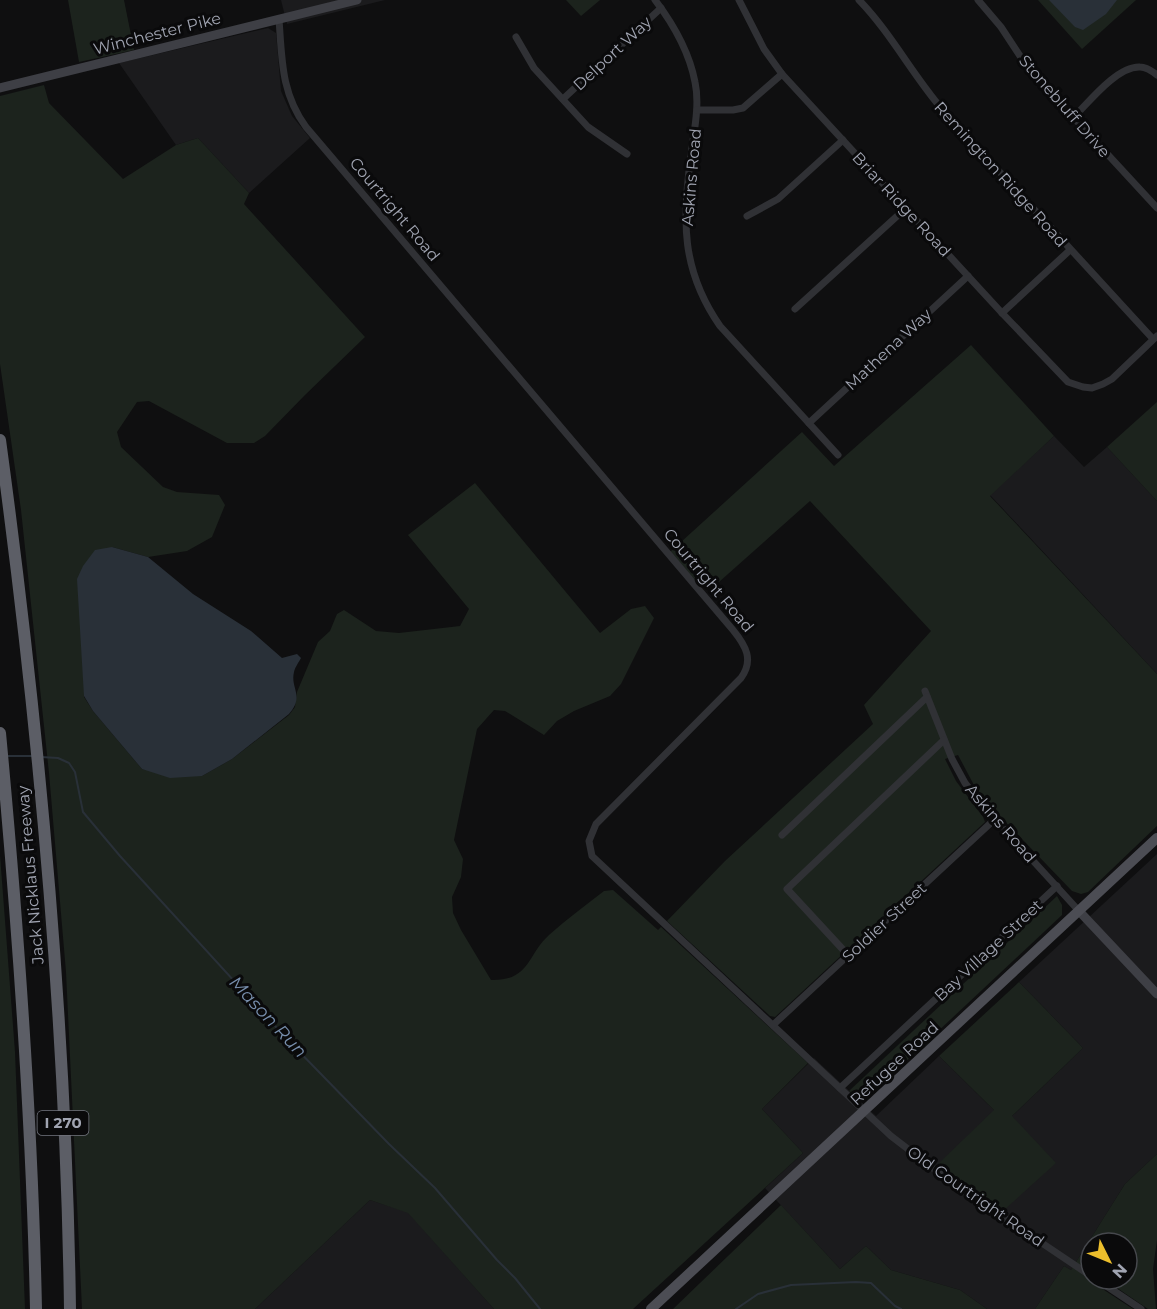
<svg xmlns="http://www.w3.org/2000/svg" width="1157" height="1309" font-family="Montserrat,sans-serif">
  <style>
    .built { fill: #1b1b1d }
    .green { fill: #1c231d }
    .water { fill: #293038 }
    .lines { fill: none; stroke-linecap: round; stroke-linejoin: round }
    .stream { stroke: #293038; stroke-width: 2 }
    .street { stroke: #303135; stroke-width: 7 }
    .secondary { stroke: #3e3f45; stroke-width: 9 }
    .primary { stroke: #4c4d54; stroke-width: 10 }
    .highway { stroke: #5c5e66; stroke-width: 12 }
    .labels { text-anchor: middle; stroke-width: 6; stroke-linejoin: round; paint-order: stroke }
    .shield { fill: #0a0a0b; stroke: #73767f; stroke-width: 1.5 }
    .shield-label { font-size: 15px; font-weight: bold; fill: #a0a4b1 }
    .street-label { font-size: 16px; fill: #a0a4b1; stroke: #0a0a0b }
    .water-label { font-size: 18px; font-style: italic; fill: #778eac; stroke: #0a0a0b }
  </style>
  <rect width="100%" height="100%" fill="#0f0f10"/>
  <g class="built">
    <polygon points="281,0 385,0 287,24"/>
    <polygon points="268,28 276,33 281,91 292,116 310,138 249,193 198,138 176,145 119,63"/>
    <polygon points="1054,436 1084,467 1107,447 1157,501 1157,674 990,495"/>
    <polygon points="1157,854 1157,1154 1125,1184 1071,1270 1064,1266 1035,1309 987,1309 960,1290 891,1270 866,1246 840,1269 765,1188 803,1153 762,1109 814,1058 876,1116 939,1056 994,1110 1012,1116 1083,1048 1019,982"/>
    <polygon points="370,1200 408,1212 494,1309 255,1309"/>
  </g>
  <g class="green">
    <polygon points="68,0 124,0 134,50 79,62"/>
    <polygon points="566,0 600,0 581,16"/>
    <polygon points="1038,0 1136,0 1082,49"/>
    <path d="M44,85L49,103L123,179L176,145L198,138L249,193L244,204L365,337L305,395L265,436L254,443H227L149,401L137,402L117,432L121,447L163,487L177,492L219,495L225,505L212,537L187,551L148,557L112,547L84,697L93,711L142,769L202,776L232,759L289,715L295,707L297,692L318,642L330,631L337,614L344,610L376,631L399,633L460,626L469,609L408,535L475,483L600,633L631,609L645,606L654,618L621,684L610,696L574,711L557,721L544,735L505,711L494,710L477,729L454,840L463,859L461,877L452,897L453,913L461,930L491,980C530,981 527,955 549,935C567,919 586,905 604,891L613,890L658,930L661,927L808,1063L762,1109L803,1153L633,1309H494L408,1213L370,1200L255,1309H82L66,972L49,773L21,510L0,364V96Z"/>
    <polygon points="971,345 1054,436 990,496 1157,674 1157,826 1088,892 1081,894 1072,891 993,809 975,787 958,755 945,759 956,781 983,817 985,822 775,1017 770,1016 667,921 725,861 873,724 864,705 931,631 810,501 719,582 712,577 699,586 670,552 802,432 834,466"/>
    <polygon points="1157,402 1157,501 1107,447"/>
    <polygon points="0,855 15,1052 25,1309 0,1309"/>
    <polygon points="1057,896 1062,905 1062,915 870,1095 860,1099 849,1091"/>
    <polygon points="1019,982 1083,1048 1012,1116 1056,1163 1003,1211 937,1165 994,1110 939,1056"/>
    <polygon points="1157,1154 1157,1240 1153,1269 1156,1309 1148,1309 1104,1279 1127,1279 1127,1243 1091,1243 1091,1279 1102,1279 1098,1286 1133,1309 1035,1309 1064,1266 1071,1270 1125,1184"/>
    <polygon points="781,1205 840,1269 866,1246 891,1270 960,1290 987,1309 673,1309"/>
  </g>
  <g class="water">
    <polygon points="1049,0 1117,0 1106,14 1083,30 1075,27"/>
    <path d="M112,547L148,557L193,594L251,631L282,658L297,654L301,658C299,662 295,667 294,672C290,688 305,696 289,714L232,759L202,776L170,778L142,769L93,711L84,696L77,579L83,566L95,550Z"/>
  </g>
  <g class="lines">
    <g class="stream">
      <polyline points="5,756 33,756"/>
      <polyline points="41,757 58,758 69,763 75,772 83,812 120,856 286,1038 389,1144 435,1188 497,1260 515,1278 540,1309"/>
      <polyline points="736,1309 758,1294 791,1285 856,1282 871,1283 895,1306 901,1309"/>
    </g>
    <g class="street">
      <path d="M655,0C674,25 689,51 695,82C700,105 694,131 691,155C682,220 681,270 720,326L838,455"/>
      <polyline points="739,0 764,49 782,74 1002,313 1068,382 1083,387 1092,388 1103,384 1112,379 1157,336"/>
      <path d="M859,0C891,33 912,74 942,109L1153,339"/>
      <polyline points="978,0 1001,27 1028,68 1157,208"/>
      <path d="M279,19C282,59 281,93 306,127L733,630C746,646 754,660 741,678L596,824L589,841L592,856L891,1136L951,1182L1091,1276"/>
      <polyline points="516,37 534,68 588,127 627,154"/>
      <polyline points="563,99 661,8"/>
      <polyline points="697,110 733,110 743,108 782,74"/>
      <path d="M1074,117C1089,102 1117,66 1140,67C1146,67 1152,71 1157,75"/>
      <polyline points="747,216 778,199 843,140"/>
      <polyline points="795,309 906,208"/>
      <polyline points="1002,313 1070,250"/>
      <polyline points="809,423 968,276"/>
      <polyline points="925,691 952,759 965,783 983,806 1079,911"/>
      <polyline points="782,835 927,697"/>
      <polyline points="848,955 787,889 944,740"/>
      <polyline points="773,1025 995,819"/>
      <polyline points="840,1088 1057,886"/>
      <polyline points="1096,1279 1141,1309"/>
    </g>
    <g class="secondary">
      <polyline points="0,88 357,0"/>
      <polyline points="1079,911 1157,994"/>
    </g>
    <polyline class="primary" points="651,1309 1157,838"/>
    <g class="highway">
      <path d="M0,440C39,727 66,1019 70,1309"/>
      <path d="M0,733C18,925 32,1116 36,1309"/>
    </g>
  </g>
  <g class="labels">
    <rect class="shield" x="37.5" y="1111" width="51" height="24" rx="4.5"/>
    <g class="shield-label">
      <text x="63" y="1128">I 270</text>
    </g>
    <g class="street-label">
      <text transform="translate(157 33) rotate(-14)" y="6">Winchester Pike</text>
      <text transform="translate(612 53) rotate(-43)" y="6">Delport Way</text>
      <text transform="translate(1065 106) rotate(49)" y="6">Stonebluff Drive</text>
      <text transform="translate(1001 174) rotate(48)" y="6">Remington Ridge Road</text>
      <text transform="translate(691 177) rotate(-85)" y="6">Askins Road</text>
      <text transform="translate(902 204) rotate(47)" y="6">Briar Ridge Road</text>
      <text transform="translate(395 209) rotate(50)" y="6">Courtright Road</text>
      <text transform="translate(888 349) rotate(-43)" y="6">Mathena Way</text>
      <text transform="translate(709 580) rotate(50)" y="6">Courtright Road</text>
      <text transform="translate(1001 823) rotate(49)" y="6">Askins Road</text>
      <text transform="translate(30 875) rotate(-95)" y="6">Jack Nicklaus Freeway</text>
      <text transform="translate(884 922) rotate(-43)" y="6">Soldier Street</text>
      <text transform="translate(988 950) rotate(-43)" y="6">Bay Village Street</text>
      <text transform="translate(894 1063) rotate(-43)" y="6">Refugee Road</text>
      <text transform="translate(976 1196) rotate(35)" y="6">Old Courtright Road</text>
    </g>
    <g class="water-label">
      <text transform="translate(268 1017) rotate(47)" y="6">Mason Run</text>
    </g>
  </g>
  <g transform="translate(1109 1261) rotate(133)"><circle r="28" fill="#0a0a0b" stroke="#46484d" stroke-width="1.5"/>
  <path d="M0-4.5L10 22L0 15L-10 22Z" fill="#ecbe2c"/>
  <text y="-9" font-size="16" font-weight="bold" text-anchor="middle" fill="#a0a4b1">N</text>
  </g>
</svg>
